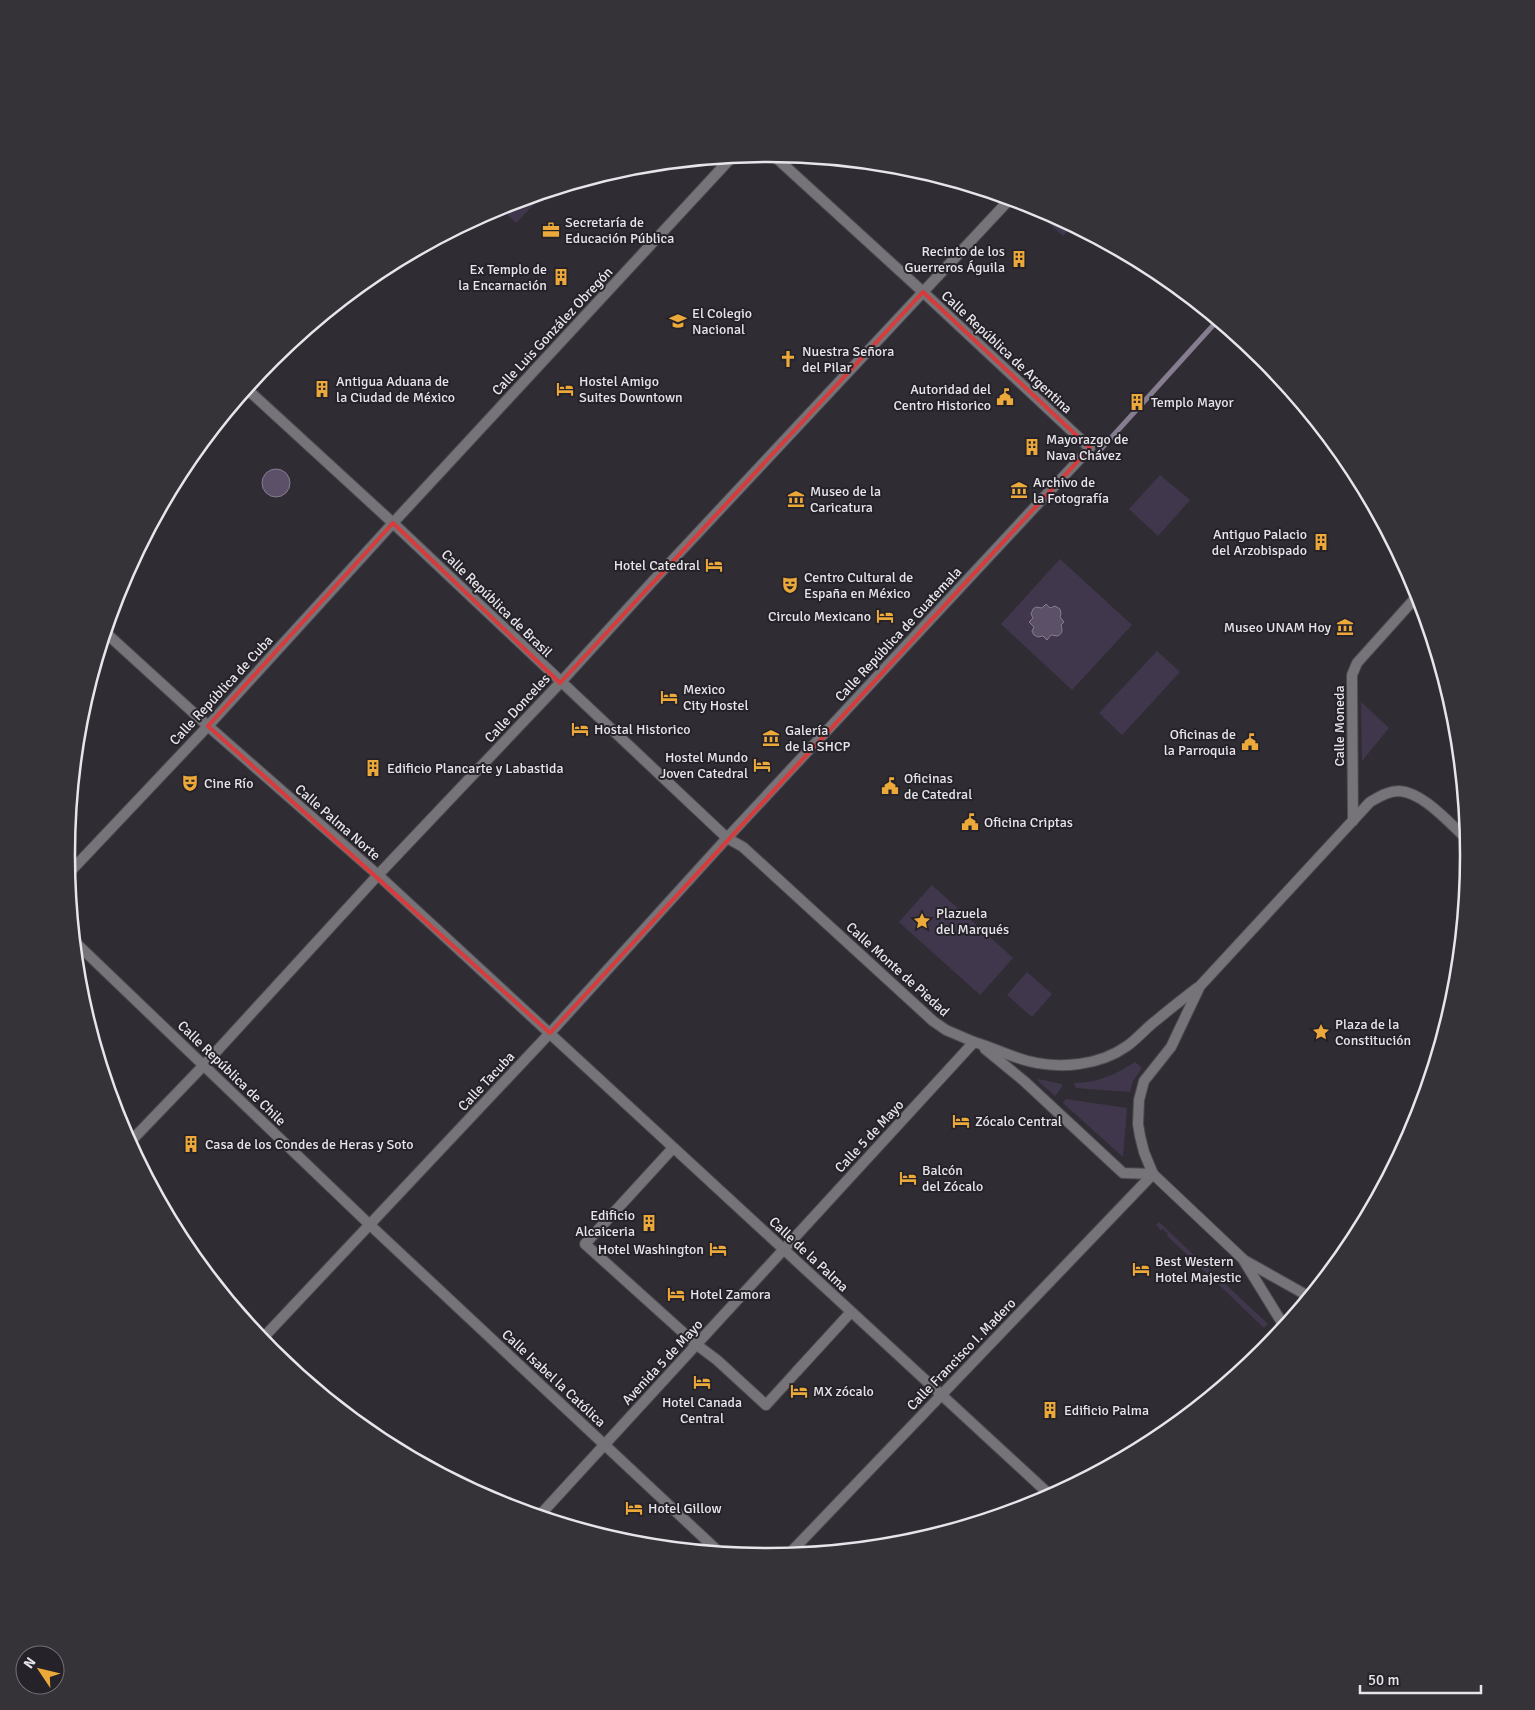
<svg xmlns="http://www.w3.org/2000/svg" width="1535" height="1710" font-family="Signika,sans-serif">
  <style>
    .green { fill: #41374d; fill-rule: evenodd }
    .water { fill: #5c5069; stroke: #867d90 }
    .lines { fill: none; stroke-linecap: round; stroke-linejoin: round }
    .stream { stroke: #867d90; stroke-width: 5 }
    .pedestrian-casing { stroke: #4c4a50; stroke-width: 12 }
    .minor-casing { stroke: #4c4a50; stroke-width: 12 }
    .tertiary-casing { stroke: #4c4a50; stroke-width: 12 }
    .pedestrian { stroke: #767478; stroke-width: 10 }
    .minor { stroke: #767478; stroke-width: 10 }
    .tertiary { stroke: #767478; stroke-width: 10 }
    .marked { fill: none; stroke: #d83b3b; stroke-width: 4; stroke-linejoin: round }
    .labels { text-anchor: middle; stroke-width: 4; stroke-linejoin: round; paint-order: stroke }
    .poi-label { font-size: 14px; fill: #e7e5ea; stroke: #252229; text-anchor: start }
    .street-label { font-size: 14px; fill: #e7e5ea; stroke: #252229 }
    .rim { fill: none; stroke: #e7e5ea; stroke-width: 2.5 }
  </style>
  <rect width="100%" height="100%" fill="#2f2c33"/>
  <g class="green">
    <polygon points="544,194 516,223 499,207"/>
    <polygon points="1038,208 1072,226 1063,236 1035,211"/>
    <polygon points="1160,475 1190,500 1158,536 1129,509"/>
    <path d="M1060,559L1132,625L1072,690L1001,624ZM1055,606L1061,610L1059,617L1062,631L1051,635L1037,637L1034,627L1029,622L1033,618L1031,614C1035,604 1046,609 1055,606Z"/>
    <polygon points="1157,651 1180,672 1122,735 1099,713"/>
    <polygon points="1361,702 1389,728 1362,761"/>
    <polygon points="932,885 1013,958 980,995 899,922"/>
    <polygon points="1027,972 1052,994 1032,1017 1007,995"/>
    <path d="M1135,1062L1142,1068L1133,1081L1130,1092L1076,1088L1074,1083C1097,1083 1117,1074 1135,1062Z"/>
    <polygon points="1038,1079 1062,1084 1062,1087 1055,1096 1038,1081"/>
    <polygon points="1066,1099 1127,1108 1123,1157 1063,1103"/>
    <polygon points="1159,1222 1213,1273 1210,1276 1167,1236 1168,1234 1163,1229 1161,1230 1156,1225"/>
    <polygon points="1222,1281 1268,1324 1264,1328 1219,1285"/>
  </g>
  <g class="water">
    <circle cx="276" cy="483" r="14"/>
    <path d="M1046,604L1050,608L1055,606L1060,609L1061,614L1060,617L1064,622L1061,625C1063,630 1062,635 1057,636L1051,635L1047,640L1043,636L1038,637L1034,635L1032,631L1034,627L1029,622L1033,618L1031,614L1033,609L1036,607L1042,608Z"/>
  </g>
  <g class="lines">
    <polyline class="stream" points="1101,449 1217,321"/>
    <g class="pedestrian-casing">
      <g id="pedestrian">
        <polyline points="923,292 1090,448 1048,493"/>
        <polyline points="673,1148 585,1244 697,1345"/>
        <polyline points="797,1371 851,1312"/>
        <polyline points="789,1554 1153,1174"/>
      </g>
    </g>
    <g class="minor-casing">
      <g id="minor">
        <polyline points="772,154 923,292"/>
        <polyline points="106,633 208,726 378,875 1050,1495"/>
        <polyline points="1353,821 1352,675 1357,663 1418,595"/>
        <polyline points="727,838 1048,493"/>
        <polyline points="68,874 208,726 393,523 732,157"/>
        <path d="M974,1042C992,1047 1009,1056 1028,1061C1060,1069 1099,1066 1127,1046C1138,1038 1147,1027 1158,1019C1171,1008 1184,998 1197,988"/>
        <polyline points="985,1049 1024,1081 1123,1173 1153,1174"/>
        <polyline points="130,1142 204,1065 378,875 560,683 652,582 1010,199"/>
        <polyline points="1244,1261 1284,1326"/>
        <path d="M1308,1296L1244,1260L1153,1174L1144,1152L1140,1136L1138,1124L1139,1100L1144,1081L1171,1047L1200,986L1370,802C1379,797 1388,791 1399,791C1423,792 1450,824 1467,839"/>
        <polyline points="697,1345 717,1360 766,1405 797,1371"/>
      </g>
    </g>
    <g class="tertiary-casing">
      <g id="tertiary">
        <polyline points="247,389 393,523 727,838 743,847 933,1021 946,1030 974,1042 540,1515"/>
        <polyline points="75,942 370,1225 719,1552"/>
        <polyline points="262,1339 550,1033 727,838"/>
      </g>
    </g>
    <use href="#pedestrian" class="pedestrian"/>
    <use href="#minor" class="minor"/>
    <use href="#tertiary" class="tertiary"/>
  </g>
  <path class="marked" d="M923,292L1090,448L550,1033L208,726L393,523L560,683Z"/>
  <defs>
    <g id="office-bare" transform="scale(1.35)"><path d="M-6-3h4V-5.5h4V-3h4V5H-6ZM-1-4.5V-3h2v-1.5ZM-6 0V1H6V0Z" fill="#eca93a" stroke="#252229" stroke-width="2.5" paint-order="stroke"/></g>
    <g id="building-bare" transform="scale(1.35)"><path d="M-4-6H4V6H1V3H-1V6H-4ZM-2.5-4.3h1.7v1.8h-1.7ZM.8-4.3h1.7v1.8H.8ZM-2.5-1h1.7V.8h-1.7ZM.8-1h1.7V.8H.8Z" fill="#eca93a" stroke="#252229" stroke-width="2.5" paint-order="stroke"/></g>
    <g id="university-bare" transform="scale(1.35)"><path d="M0-5L7-2L0 1L-7-2ZM-4 1L0 2.5L4 1V4Q0 6-4 4Z" fill="#eca93a" stroke="#252229" stroke-width="2.5" paint-order="stroke"/></g>
    <g id="church-bare" transform="scale(1.35)"><path d="M-1.2-6h2.4v3.5h3.3v2.4h-3.3V6h-2.4V-.1h-3.3v-2.4h3.3Z" fill="#eca93a" stroke="#252229" stroke-width="2.5" paint-order="stroke"/></g>
    <g id="hotel-bare" transform="scale(1.35)"><path d="M-6-4.5h1.5V1H6V5H4.5V3h-9V5H-6ZM-4 0a1.8 1.8 0 1 1 3.6 0ZM.5 0V-2.5h3Q6-2.5 6 0Z" fill="#eca93a" stroke="#252229" stroke-width="2.5" paint-order="stroke"/></g>
    <g id="civic-bare" transform="scale(1.35)"><path d="M-.6-6.5H3V-4.5H.6V-3L4-1V1h2V6H-6V1h2V-1L-.6-3ZM-1.2 2.5V6h2.4V2.5Z" fill="#eca93a" stroke="#252229" stroke-width="2.5" paint-order="stroke"/></g>
    <g id="museum-bare" transform="scale(1.35)"><path d="M0-6L6-3V-2H-6V-3ZM-5-1h2V3h-2ZM-1-1h2V3h-2ZM3-1h2V3H3ZM-6 4H6V6H-6Z" fill="#eca93a" stroke="#252229" stroke-width="2.5" paint-order="stroke"/></g>
    <g id="theatre-bare" transform="scale(1.35)"><path d="M-5-5.5Q0-4 5-5.5V0Q5 5 0 6Q-5 5-5 0ZM-3.3-2.5H-1v1.5H-3.3ZM1-2.5H3.3v1.5H1ZM-2.8 1Q0 5.5 2.8 1Z" fill="#eca93a" stroke="#252229" stroke-width="2.5" paint-order="stroke"/></g>
    <g id="sight-bare" transform="scale(1.35)"><path d="M0-6L1.8-2.2L6-1.7L2.9 1.2L3.7 5.4L0 3.3L-3.7 5.4L-2.9 1.2L-6-1.7L-1.8-2.2Z" fill="#eca93a" stroke="#252229" stroke-width="2.5" paint-order="stroke"/></g>
  </defs>
  <g fill-rule="evenodd">
    <use href="#office-bare" x="551" y="230"/>
    <use href="#building-bare" x="1019" y="259"/>
    <use href="#building-bare" x="561" y="277"/>
    <use href="#university-bare" x="678" y="321"/>
    <use href="#church-bare" x="788" y="359"/>
    <use href="#building-bare" x="322" y="389"/>
    <use href="#hotel-bare" x="565" y="389"/>
    <use href="#civic-bare" x="1005" y="397"/>
    <use href="#building-bare" x="1137" y="402"/>
    <use href="#building-bare" x="1032" y="447"/>
    <use href="#museum-bare" x="1019" y="490"/>
    <use href="#museum-bare" x="796" y="499"/>
    <use href="#building-bare" x="1321" y="542"/>
    <use href="#hotel-bare" x="714" y="565"/>
    <use href="#theatre-bare" x="790" y="585"/>
    <use href="#hotel-bare" x="885" y="616"/>
    <use href="#museum-bare" x="1345" y="627"/>
    <use href="#hotel-bare" x="669" y="697"/>
    <use href="#hotel-bare" x="580" y="729"/>
    <use href="#museum-bare" x="771" y="738"/>
    <use href="#civic-bare" x="1250" y="742"/>
    <use href="#hotel-bare" x="762" y="765"/>
    <use href="#building-bare" x="373" y="768"/>
    <use href="#theatre-bare" x="190" y="783"/>
    <use href="#civic-bare" x="890" y="786"/>
    <use href="#civic-bare" x="970" y="822"/>
    <use href="#sight-bare" x="922" y="921"/>
    <use href="#sight-bare" x="1321" y="1032"/>
    <use href="#hotel-bare" x="961" y="1121"/>
    <use href="#building-bare" x="191" y="1144"/>
    <use href="#hotel-bare" x="908" y="1178"/>
    <use href="#building-bare" x="649" y="1223"/>
    <use href="#hotel-bare" x="718" y="1249"/>
    <use href="#hotel-bare" x="1141" y="1269"/>
    <use href="#hotel-bare" x="676" y="1294"/>
    <use href="#hotel-bare" x="702" y="1382"/>
    <use href="#hotel-bare" x="799" y="1391"/>
    <use href="#building-bare" x="1050" y="1410"/>
    <use href="#hotel-bare" x="634" y="1508"/>
  </g>
  <g class="labels">
    <g class="poi-label">
      <text x="565" y="227">Secretaría de<tspan x="565" dy="16">Educación Pública</tspan></text>
      <text x="1005" y="256" text-anchor="end">Recinto de los<tspan x="1005" dy="16">Guerreros Águila</tspan></text>
      <text x="547" y="274" text-anchor="end">Ex Templo de<tspan x="547" dy="16">la Encarnación</tspan></text>
      <text x="692" y="318">El Colegio<tspan x="692" dy="16">Nacional</tspan></text>
      <text x="802" y="356">Nuestra Señora<tspan x="802" dy="16">del Pilar</tspan></text>
      <text x="336" y="386">Antigua Aduana de<tspan x="336" dy="16">la Ciudad de México</tspan></text>
      <text x="579" y="386">Hostel Amigo<tspan x="579" dy="16">Suites Downtown</tspan></text>
      <text x="991" y="394" text-anchor="end">Autoridad del<tspan x="991" dy="16">Centro Historico</tspan></text>
      <text x="1151" y="407">Templo Mayor</text>
      <text x="1046" y="444">Mayorazgo de<tspan x="1046" dy="16">Nava Chávez</tspan></text>
      <text x="1033" y="487">Archivo de<tspan x="1033" dy="16">la Fotografía</tspan></text>
      <text x="810" y="496">Museo de la<tspan x="810" dy="16">Caricatura</tspan></text>
      <text x="1307" y="539" text-anchor="end">Antiguo Palacio<tspan x="1307" dy="16">del Arzobispado</tspan></text>
      <text x="700" y="570" text-anchor="end">Hotel Catedral</text>
      <text x="804" y="582">Centro Cultural de<tspan x="804" dy="16">España en México</tspan></text>
      <text x="871" y="621" text-anchor="end">Circulo Mexicano</text>
      <text x="1331" y="632" text-anchor="end">Museo UNAM Hoy</text>
      <text x="683" y="694">Mexico<tspan x="683" dy="16">City Hostel</tspan></text>
      <text x="594" y="734">Hostal Historico</text>
      <text x="785" y="735">Galería<tspan x="785" dy="16">de la SHCP</tspan></text>
      <text x="1236" y="739" text-anchor="end">Oficinas de<tspan x="1236" dy="16">la Parroquia</tspan></text>
      <text x="748" y="762" text-anchor="end">Hostel Mundo<tspan x="748" dy="16">Joven Catedral</tspan></text>
      <text x="387" y="773">Edificio Plancarte y Labastida</text>
      <text x="904" y="783">Oficinas<tspan x="904" dy="16">de Catedral</tspan></text>
      <text x="204" y="788">Cine Río</text>
      <text x="984" y="827">Oficina Criptas</text>
      <text x="936" y="918">Plazuela<tspan x="936" dy="16">del Marqués</tspan></text>
      <text x="1335" y="1029">Plaza de la<tspan x="1335" dy="16">Constitución</tspan></text>
      <text x="975" y="1126">Zócalo Central</text>
      <text x="205" y="1149">Casa de los Condes de Heras y Soto</text>
      <text x="922" y="1175">Balcón<tspan x="922" dy="16">del Zócalo</tspan></text>
      <text x="635" y="1220" text-anchor="end">Edificio<tspan x="635" dy="16">Alcaiceria</tspan></text>
      <text x="704" y="1254" text-anchor="end">Hotel Washington</text>
      <text x="1155" y="1266">Best Western<tspan x="1155" dy="16">Hotel Majestic</tspan></text>
      <text x="690" y="1299">Hotel Zamora</text>
      <text x="813" y="1396">MX zócalo</text>
      <text x="702" y="1407" text-anchor="middle">Hotel Canada<tspan x="702" dy="16">Central</tspan></text>
      <text x="1064" y="1415">Edificio Palma</text>
      <text x="648" y="1513">Hotel Gillow</text>
    </g>
    <g class="street-label">
      <text transform="translate(552 331) rotate(-47)" y="5">Calle Luis González Obregón</text>
      <text transform="translate(1007 352) rotate(43)" y="5">Calle República de Argentina</text>
      <text transform="translate(497 603) rotate(44)" y="5">Calle República de Brasil</text>
      <text transform="translate(898 634) rotate(-47)" y="5">Calle República de Guatemala</text>
      <text transform="translate(221 690) rotate(-47)" y="5">Calle República de Cuba</text>
      <text transform="translate(517 708) rotate(-47)" y="5">Calle Donceles</text>
      <text transform="translate(1339 726) rotate(-90)" y="5">Calle Moneda</text>
      <text transform="translate(338 822) rotate(41)" y="5">Calle Palma Norte</text>
      <text transform="translate(898 969) rotate(42)" y="5">Calle Monte de Piedad</text>
      <text transform="translate(232 1073) rotate(44)" y="5">Calle República de Chile</text>
      <text transform="translate(486 1081) rotate(-47)" y="5">Calle Tacuba</text>
      <text transform="translate(869 1136) rotate(-47)" y="5">Calle 5 de Mayo</text>
      <text transform="translate(809 1254) rotate(43)" y="5">Calle de la Palma</text>
      <text transform="translate(961 1354) rotate(-46)" y="5">Calle Francisco I. Madero</text>
      <text transform="translate(662 1362) rotate(-47)" y="5">Avenida 5 de Mayo</text>
      <text transform="translate(554 1378) rotate(43)" y="5">Calle Isabel la Católica</text>
    </g>
  </g>
  <path d="M0 0H1535V1710H0ZM767 162H768A692 692 0 0 1 1460 854V856A692 692 0 0 1 768 1548H767A692 692 0 0 1 75 856V854A692 692 0 0 1 767 162Z" fill="#353238" fill-rule="evenodd"/>
  <path class="rim" d="M767 162H768A692 692 0 0 1 1460 854V856A692 692 0 0 1 768 1548H767A692 692 0 0 1 75 856V854A692 692 0 0 1 767 162Z"/>
  <g transform="translate(40 1670) rotate(305)"><circle r="24" fill="#252229" stroke="#737076"/>
  <path d="M0-4L9 19L0 12L-9 19Z" fill="#eca93a"/>
  <text y="-8" font-size="14" font-weight="bold" text-anchor="middle" fill="#e7e5ea">N</text>
  </g>
  <path d="M1360 1685v8h121v-8" fill="none" stroke="#e7e5ea" stroke-width="2.5"/>
  <text x="1368" y="1685" font-size="15" fill="#e7e5ea" stroke="#252229" stroke-width="4" paint-order="stroke">50 m</text>
</svg>
